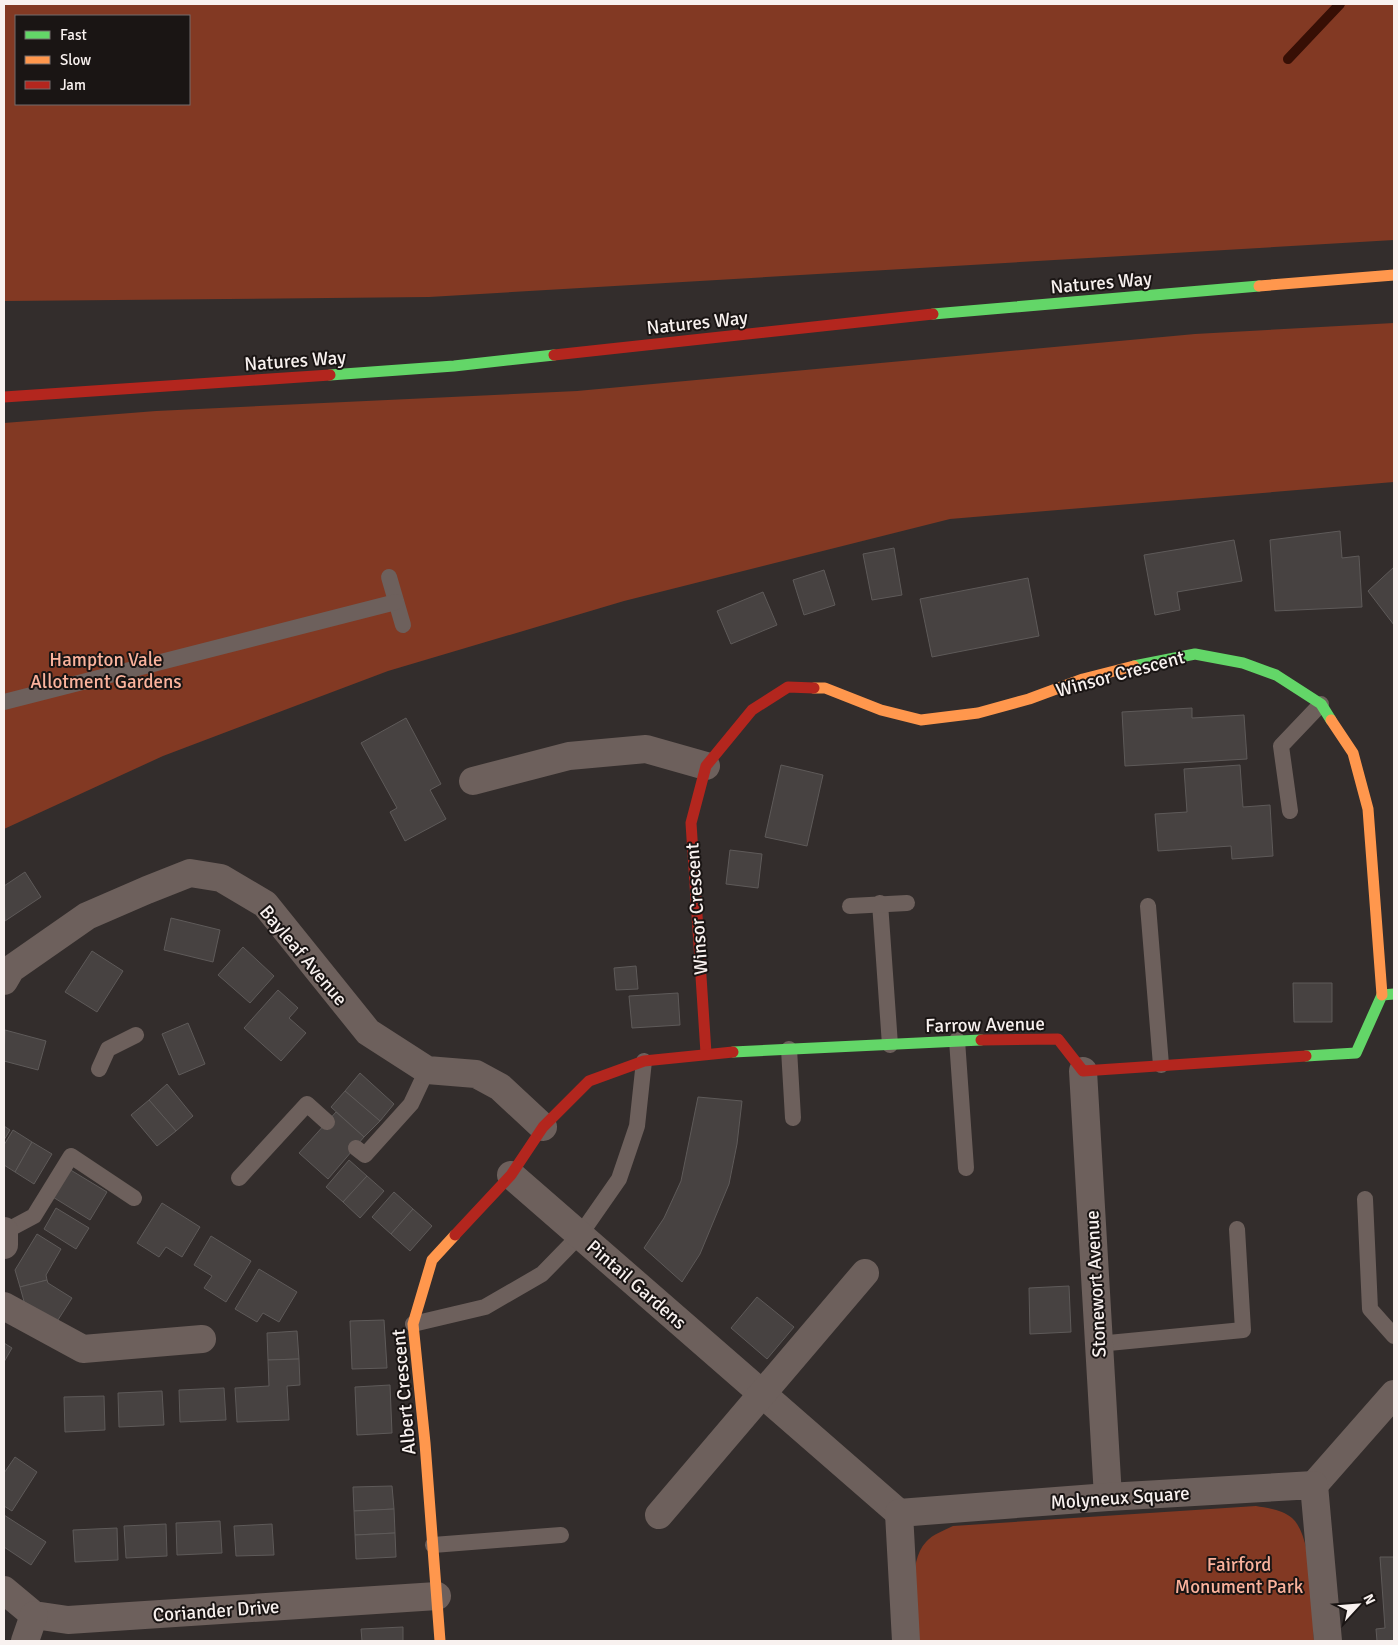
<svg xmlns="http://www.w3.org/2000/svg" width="1398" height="1645" font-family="Signika,sans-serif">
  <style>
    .green { fill: #823923; fill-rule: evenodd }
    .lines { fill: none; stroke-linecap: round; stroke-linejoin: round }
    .stream { stroke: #370f05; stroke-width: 10 }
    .building { fill: #474241; stroke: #5e5a59 }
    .lane { stroke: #6d605c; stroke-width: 16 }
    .street { stroke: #6d605c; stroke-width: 28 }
    .fast { stroke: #63d668; stroke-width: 11 }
    .slow { stroke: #ff974d; stroke-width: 11 }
    .jam { stroke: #b3261e; stroke-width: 11 }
    .labels { text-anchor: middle; stroke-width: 4; stroke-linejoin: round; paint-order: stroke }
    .street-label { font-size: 19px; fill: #f8f1ef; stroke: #1a1514 }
    .park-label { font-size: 19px; fill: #fbb39d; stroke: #1a1514 }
  </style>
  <rect width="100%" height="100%" fill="#332d2c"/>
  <g class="green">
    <path d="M4,4H1394V240L429,297L4,301ZM16,16H189V104H16Z"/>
    <polygon points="1394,323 1394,482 950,519 624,601 388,671 163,756 4,829 4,423 156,411 577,391 1195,334"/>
    <path d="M1256,1506C1268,1508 1283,1510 1292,1518C1314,1537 1312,1612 1314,1641H918C916,1614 906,1563 926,1542C933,1534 943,1531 953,1526Z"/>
  </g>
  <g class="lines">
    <polyline class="stream" points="1288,59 1340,4"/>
  </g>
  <g class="building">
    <polygon points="1340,531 1342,558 1359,556 1362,607 1275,611 1270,540"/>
    <polygon points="1234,540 1242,581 1177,592 1180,610 1155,615 1144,555"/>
    <polygon points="894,548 902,595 872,600 863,554"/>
    <polygon points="1394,567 1394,625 1368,591"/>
    <polygon points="824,570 835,605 804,615 793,580"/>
    <polygon points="1028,578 1039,636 932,657 920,599"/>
    <polygon points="763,592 777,625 731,644 717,611"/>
    <polygon points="1192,708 1192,718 1244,715 1247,759 1125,766 1122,712"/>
    <polygon points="406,718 441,784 430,790 446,819 405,841 390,812 397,808 361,743"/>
    <polygon points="781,765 823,775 807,846 765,837"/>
    <polygon points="1240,765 1243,807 1270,805 1273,856 1232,859 1231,846 1158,851 1155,814 1187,812 1184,769"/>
    <polygon points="730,850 762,854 758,888 726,884"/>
    <polygon points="25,872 41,897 5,921 4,886"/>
    <polygon points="171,918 220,930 213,962 164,950"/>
    <polygon points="243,947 274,976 250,1003 218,975"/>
    <polygon points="92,951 123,971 97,1012 65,992"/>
    <polygon points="636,966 638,989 616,990 614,968"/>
    <polygon points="1293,983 1332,983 1332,1022 1294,1022"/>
    <polygon points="278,990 298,1008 289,1018 306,1033 281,1061 244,1028"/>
    <polygon points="678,993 680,1025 632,1028 629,996"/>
    <polygon points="188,1023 205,1064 179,1075 162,1034"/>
    <polygon points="5,1030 46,1041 38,1070 4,1061"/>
    <polygon points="360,1073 394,1104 380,1121 345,1091"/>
    <polygon points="167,1084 193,1116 176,1131 149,1100"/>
    <polygon points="345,1091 380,1121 364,1137 331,1107"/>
    <polygon points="698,1097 742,1101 737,1144 729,1184 700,1254 682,1282 644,1248 664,1218 681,1181"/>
    <polygon points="149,1100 176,1131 157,1146 131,1115"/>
    <polygon points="336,1112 364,1137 328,1179 299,1153"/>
    <polygon points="4,1126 10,1130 4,1140"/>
    <polygon points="13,1130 32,1142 15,1172 4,1165 4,1145"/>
    <polygon points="32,1142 52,1154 34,1184 15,1172"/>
    <polygon points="349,1160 367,1176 343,1202 326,1187"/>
    <polygon points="59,1163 107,1192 90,1220 48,1194"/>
    <polygon points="367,1176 384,1191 360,1218 343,1202"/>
    <polygon points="394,1192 413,1209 391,1234 372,1217"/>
    <polygon points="162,1203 200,1227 182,1257 166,1247 159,1257 137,1243"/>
    <polygon points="56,1208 89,1228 76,1249 44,1229"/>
    <polygon points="413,1209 432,1226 410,1251 391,1234"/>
    <polygon points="37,1234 61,1249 46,1275 47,1280 20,1287 15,1270"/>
    <polygon points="211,1236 251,1261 226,1302 204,1288 212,1276 194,1265"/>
    <polygon points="259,1269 297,1292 279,1322 263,1313 257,1322 235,1309"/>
    <polygon points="47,1280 48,1283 72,1298 56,1323 25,1305 20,1287"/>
    <polygon points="1069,1286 1071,1332 1030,1334 1029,1288"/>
    <polygon points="757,1297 794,1327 767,1359 731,1328"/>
    <polygon points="384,1320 387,1368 352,1369 350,1321"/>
    <polygon points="297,1331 299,1359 268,1360 267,1333"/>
    <polygon points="4,1343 12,1348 4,1362"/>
    <polygon points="299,1359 300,1385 287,1386 289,1420 237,1422 235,1388 269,1386 268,1360"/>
    <polygon points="390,1385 392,1433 357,1435 355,1387"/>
    <polygon points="224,1388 226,1420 180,1422 179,1390"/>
    <polygon points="162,1391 164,1425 119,1427 118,1393"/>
    <polygon points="104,1396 105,1430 65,1432 64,1397"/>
    <polygon points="15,1457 37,1472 12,1511 4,1506 4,1473"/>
    <polygon points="392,1486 394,1509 354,1511 353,1487"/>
    <polygon points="394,1509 395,1533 355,1535 354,1511"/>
    <polygon points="4,1515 46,1542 31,1565 4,1547"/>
    <polygon points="220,1521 222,1553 177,1555 176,1523"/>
    <polygon points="166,1524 167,1556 126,1558 124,1526"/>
    <polygon points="272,1524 274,1555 236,1556 234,1526"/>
    <polygon points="117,1528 118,1560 75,1562 73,1530"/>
    <polygon points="395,1533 396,1557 356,1559 355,1535"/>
    <polygon points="1380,1557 1394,1557 1394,1641 1377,1641 1376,1629 1385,1628"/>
    <polygon points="403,1627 403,1641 362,1641 361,1629"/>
  </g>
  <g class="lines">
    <g class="lane">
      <polyline points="389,577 403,625"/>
      <polyline points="4,702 396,602"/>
      <polyline points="1290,811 1281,746 1321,704"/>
      <polyline points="880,903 890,1045"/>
      <polyline points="850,906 907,903"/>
      <polyline points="1148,906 1161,1065"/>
      <polyline points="957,1040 966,1168"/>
      <polyline points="789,1049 793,1118"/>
      <polyline points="99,1069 108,1049 136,1035"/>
      <polyline points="356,1148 365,1155 411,1104 427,1070"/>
      <polyline points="239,1178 307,1104 327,1122"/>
      <polyline points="1365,1199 1370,1309 1394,1336"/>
      <polyline points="4,1232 34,1216 71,1156 134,1198"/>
      <polyline points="413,1324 485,1307 542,1274 580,1235 619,1179 637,1126 644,1061"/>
      <polyline points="1098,1344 1243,1330 1237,1229"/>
      <polyline points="433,1545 561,1535"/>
    </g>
    <g class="street">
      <polyline points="473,781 569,756 646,749 706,766"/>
      <polyline points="4,981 11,969 87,916 147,890 190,873 221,878 265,904 368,1032 427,1070 476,1074 500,1087 543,1127"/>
      <polyline points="1083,1071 1108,1497"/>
      <polyline points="511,1175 899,1513"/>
      <polyline points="4,1231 4,1245"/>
      <polyline points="4,1306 83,1349 202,1339"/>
      <polyline points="1314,1485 1394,1394"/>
      <polyline points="659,1515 865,1273"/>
      <polyline points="4,1590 34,1615 68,1620 437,1596"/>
      <polyline points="25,1641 34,1615"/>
      <polyline points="906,1641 899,1513 1108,1497 1314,1485 1328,1641"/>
    </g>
    <g class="fast">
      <polyline points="933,314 1259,286"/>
      <polyline points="330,375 454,366 554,355"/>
      <polyline points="1134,666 1195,654 1243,663 1276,675 1321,704 1331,720"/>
      <polyline points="733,1052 981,1040"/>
      <polyline points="1306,1056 1356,1053 1382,995 1394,994"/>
    </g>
    <g class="slow">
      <polyline points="1259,286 1394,275"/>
      <polyline points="814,688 825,688 881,710 921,720 978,713 1029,699 1083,679 1134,666"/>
      <polyline points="1331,720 1353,753 1368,809 1382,995"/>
      <polyline points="440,1641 425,1443 413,1324 432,1260 455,1235"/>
    </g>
    <g class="jam">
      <polyline points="554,355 933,314"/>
      <polyline points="4,397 330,375"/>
      <polyline points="981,1040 1058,1039 1083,1071 1306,1056"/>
      <polyline points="706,1053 691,823 706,766 752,710 788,687 814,688"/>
      <polyline points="455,1235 511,1175 543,1127 589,1081 644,1061 733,1052"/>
    </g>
  </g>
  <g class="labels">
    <g class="street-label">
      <text transform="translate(1101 282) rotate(-5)" y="7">Natures Way</text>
      <text transform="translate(697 322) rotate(-6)" y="7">Natures Way</text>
      <text transform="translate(295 360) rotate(-4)" y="7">Natures Way</text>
      <text transform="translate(1120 673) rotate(-15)" y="7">Winsor Crescent</text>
      <text transform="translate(696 909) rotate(-94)" y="7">Winsor Crescent</text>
      <text transform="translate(304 955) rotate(50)" y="7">Bayleaf Avenue</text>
      <text transform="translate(985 1024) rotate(-1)" y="7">Farrow Avenue</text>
      <text transform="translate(637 1284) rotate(41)" y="7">Pintail Gardens</text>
      <text transform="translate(1095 1284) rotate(-93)" y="7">Stonewort Avenue</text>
      <text transform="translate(403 1392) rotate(-95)" y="7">Albert Crescent</text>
      <text transform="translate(1120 1497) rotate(-4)" y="7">Molyneux Square</text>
      <text transform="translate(216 1610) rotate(-4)" y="7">Coriander Drive</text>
    </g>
    <g class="park-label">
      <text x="106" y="666">Hampton Vale<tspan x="106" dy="22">Allotment Gardens</tspan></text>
      <text x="1239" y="1571">Fairford<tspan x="1239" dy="22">Monument Park</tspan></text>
    </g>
  </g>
  <rect width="1398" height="1645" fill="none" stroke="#f8f1ef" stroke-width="10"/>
  <rect x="15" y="15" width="175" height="90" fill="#1a1514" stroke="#736d6c"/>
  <rect x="25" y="31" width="25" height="8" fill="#63d668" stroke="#736d6c"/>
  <text x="60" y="40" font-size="15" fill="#f8f1ef">Fast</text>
  <rect x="25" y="56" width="25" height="8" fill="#ff974d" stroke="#736d6c"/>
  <text x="60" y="65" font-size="15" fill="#f8f1ef">Slow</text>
  <rect x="25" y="81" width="25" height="8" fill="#b3261e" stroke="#736d6c"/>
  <text x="60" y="90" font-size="15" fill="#f8f1ef">Jam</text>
  <g transform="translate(1358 1605) rotate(64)" stroke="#1a1514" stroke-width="4" paint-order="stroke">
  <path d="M0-4L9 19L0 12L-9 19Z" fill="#f8f1ef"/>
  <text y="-8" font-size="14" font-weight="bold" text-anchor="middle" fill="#f8f1ef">N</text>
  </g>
</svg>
